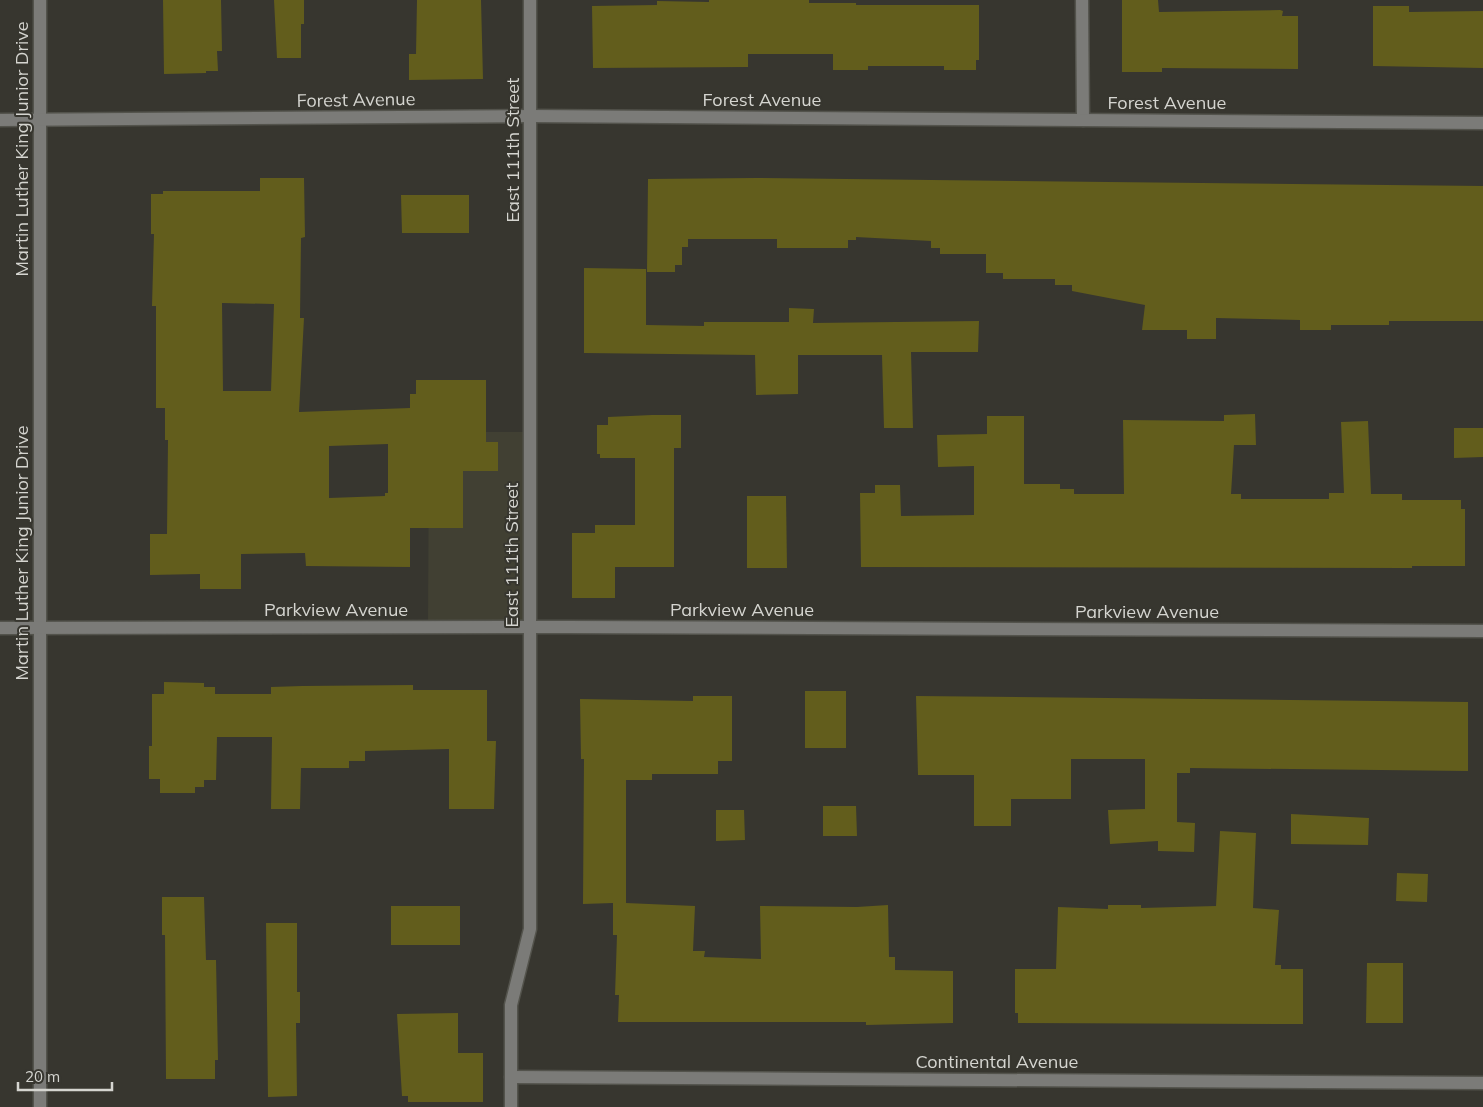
<svg xmlns="http://www.w3.org/2000/svg" width="1483" height="1107" font-family="Mulish,sans-serif">
  <style>
    .built { fill: #414033 }
    .building { fill: #625d1c; fill-rule: evenodd }
    .lines { fill: none; stroke-linecap: round; stroke-linejoin: round }
    .minor-casing { stroke: #53534c; stroke-width: 15 }
    .minor { stroke: #7b7b78; stroke-width: 12 }
    .labels { text-anchor: middle; stroke-width: 4; stroke-linejoin: round; paint-order: stroke }
    .street-label { font-size: 18px; fill: #d5d5d0; stroke: #37362f }
  </style>
  <rect width="100%" height="100%" fill="#37362f"/>
  <polygon class="built" points="429,432 530,432 530,627 428,627"/>
  <g class="building">
    <polygon points="163,0 221,0 222,51 217,51 218,71 206,71 206,73 164,74"/>
    <polygon points="274,0 304,0 304,24 301,24 301,58 277,58"/>
    <polygon points="417,0 481,0 483,79 409,80 409,54 416,54"/>
    <polygon points="709,0 809,0 809,3 856,3 856,5 979,5 979,60 976,60 976,70 944,70 944,66 868,66 868,70 833,70 833,54 748,54 748,67 593,68 592,6 657,5 657,1 709,2"/>
    <polygon points="1122,0 1158,0 1159,12 1280,10 1283,11 1282,16 1298,16 1298,69 1162,68 1162,72 1122,72"/>
    <polygon points="1373,6 1409,6 1409,12 1483,11 1483,68 1373,66"/>
    <path d="M260,178H304L305,237L301,238L300,318H304L299,412L410,408V394H416V380H486V442H498V471H463V528H410V567L306,566L305,553L241,554V589H200V574L150,575V534H167L168,440H165V408H156V306H152L154,234H151V194H163V191H260ZM222,303L274,304L271,391H223ZM388,444V493H385V496L329,498V446Z"/>
    <polygon points="754,178 1483,186 1483,321 1389,321 1389,325 1331,325 1331,330 1300,330 1300,320 1216,318 1216,339 1187,339 1187,330 1142,330 1145,305 1072,291 1072,285 1055,285 1055,279 1003,279 1003,273 986,273 986,254 940,254 940,248 931,248 931,241 856,237 856,240 848,240 848,248 777,248 777,239 688,239 688,247 682,247 682,265 675,265 675,272 647,272 648,179"/>
    <polygon points="401,195 469,195 469,233 402,233"/>
    <polygon points="584,268 646,269 646,325 704,326 704,322 789,322 789,308 814,309 813,323 979,321 978,352 911,352 913,428 884,428 882,355 798,355 798,394 756,395 755,355 584,353"/>
    <polygon points="1255,414 1256,445 1234,445 1231,494 1241,494 1241,499 1329,499 1329,493 1344,493 1341,422 1368,421 1371,494 1402,494 1402,500 1461,500 1461,509 1465,509 1465,566 1412,566 1412,568 861,567 860,493 875,493 875,485 900,485 901,516 974,515 974,466 938,467 937,435 987,434 987,416 1024,416 1024,484 1060,484 1060,489 1074,489 1074,494 1124,494 1123,420 1224,421 1224,415"/>
    <polygon points="652,415 681,415 681,448 674,448 674,567 615,567 615,598 572,598 572,533 595,533 595,525 635,525 635,458 600,458 600,454 597,454 597,425 608,425 608,417"/>
    <polygon points="1454,428 1483,428 1483,457 1454,458"/>
    <polygon points="747,496 786,496 787,568 747,568"/>
    <polygon points="164,682 204,683 204,687 215,687 215,694 271,694 271,687 302,686 413,685 413,690 487,690 487,741 496,741 494,809 449,809 449,749 365,751 365,761 349,761 349,768 301,768 300,809 271,809 272,737 217,737 216,780 204,780 204,787 195,787 195,793 160,793 160,779 149,779 149,746 152,746 152,694 164,694"/>
    <rect x="805" y="691" width="41" height="57"/>
    <polygon points="693,696 732,696 732,761 718,761 718,774 652,774 652,780 626,780 626,903 695,906 693,951 705,951 704,957 761,959 760,906 857,907 888,905 889,957 895,957 895,970 953,971 953,1023 866,1025 866,1022 618,1022 619,995 615,995 617,935 613,935 613,903 583,904 584,759 581,759 580,699 693,701"/>
    <polygon points="916,696 1468,702 1468,771 1190,768 1190,773 1177,773 1177,822 1195,823 1194,852 1158,851 1158,841 1110,844 1108,810 1145,809 1145,759 1071,759 1071,799 1011,799 1011,826 974,826 974,775 918,775"/>
    <polygon points="823,806 856,806 857,836 823,836"/>
    <polygon points="716,810 744,810 745,840 716,841"/>
    <polygon points="1291,814 1369,818 1368,845 1291,844"/>
    <polygon points="1220,831 1256,833 1253,908 1279,910 1275,965 1281,965 1281,969 1303,969 1303,1024 1018,1023 1018,1013 1015,1013 1015,969 1056,969 1058,907 1108,909 1108,905 1141,905 1141,908 1216,906"/>
    <polygon points="1397,873 1428,874 1427,902 1396,901"/>
    <polygon points="162,897 204,897 206,960 216,960 218,1060 215,1060 215,1079 166,1079 165,935 162,935"/>
    <rect x="391" y="906" width="69" height="39"/>
    <polygon points="266,923 297,923 297,992 300,992 300,1023 296,1023 297,1096 268,1097"/>
    <polygon points="1367,963 1403,963 1403,1023 1366,1023"/>
    <polygon points="458,1013 458,1053 483,1053 483,1102 408,1102 408,1096 402,1096 397,1014"/>
  </g>
  <g class="lines">
    <g class="minor-casing">
      <g id="minor">
        <polyline points="40,0 40,1107"/>
        <polyline points="1082,0 1083,120"/>
        <polyline points="0,120 531,116 1483,123"/>
        <polyline points="0,628 566,627 1483,631"/>
        <polyline points="511,1077 1483,1083"/>
        <polyline points="511,1107 511,1005 530,929 530,0"/>
      </g>
    </g>
    <use href="#minor" class="minor"/>
  </g>
  <g class="labels">
    <g class="street-label">
      <text transform="translate(356 100) rotate(-1)" y="6">Forest Avenue</text>
      <text x="762" y="106">Forest Avenue</text>
      <text x="1167" y="109">Forest Avenue</text>
      <text transform="translate(22 149) rotate(-90)" y="6">Martin Luther King Junior Drive</text>
      <text transform="translate(513 150) rotate(-90)" y="6">East 111th Street</text>
      <text transform="translate(22 553) rotate(-90)" y="6">Martin Luther King Junior Drive</text>
      <text transform="translate(512 555) rotate(-90)" y="6">East 111th Street</text>
      <text x="336" y="616">Parkview Avenue</text>
      <text x="742" y="616">Parkview Avenue</text>
      <text x="1147" y="618">Parkview Avenue</text>
      <text x="997" y="1068">Continental Avenue</text>
    </g>
  </g>
  <path d="M18 1082v8h94v-8" fill="none" stroke="#d5d5d0" stroke-width="2.5"/>
  <text x="25" y="1082" font-size="15" fill="#d5d5d0" stroke="#37362f" stroke-width="4" paint-order="stroke">20 m</text>
</svg>
